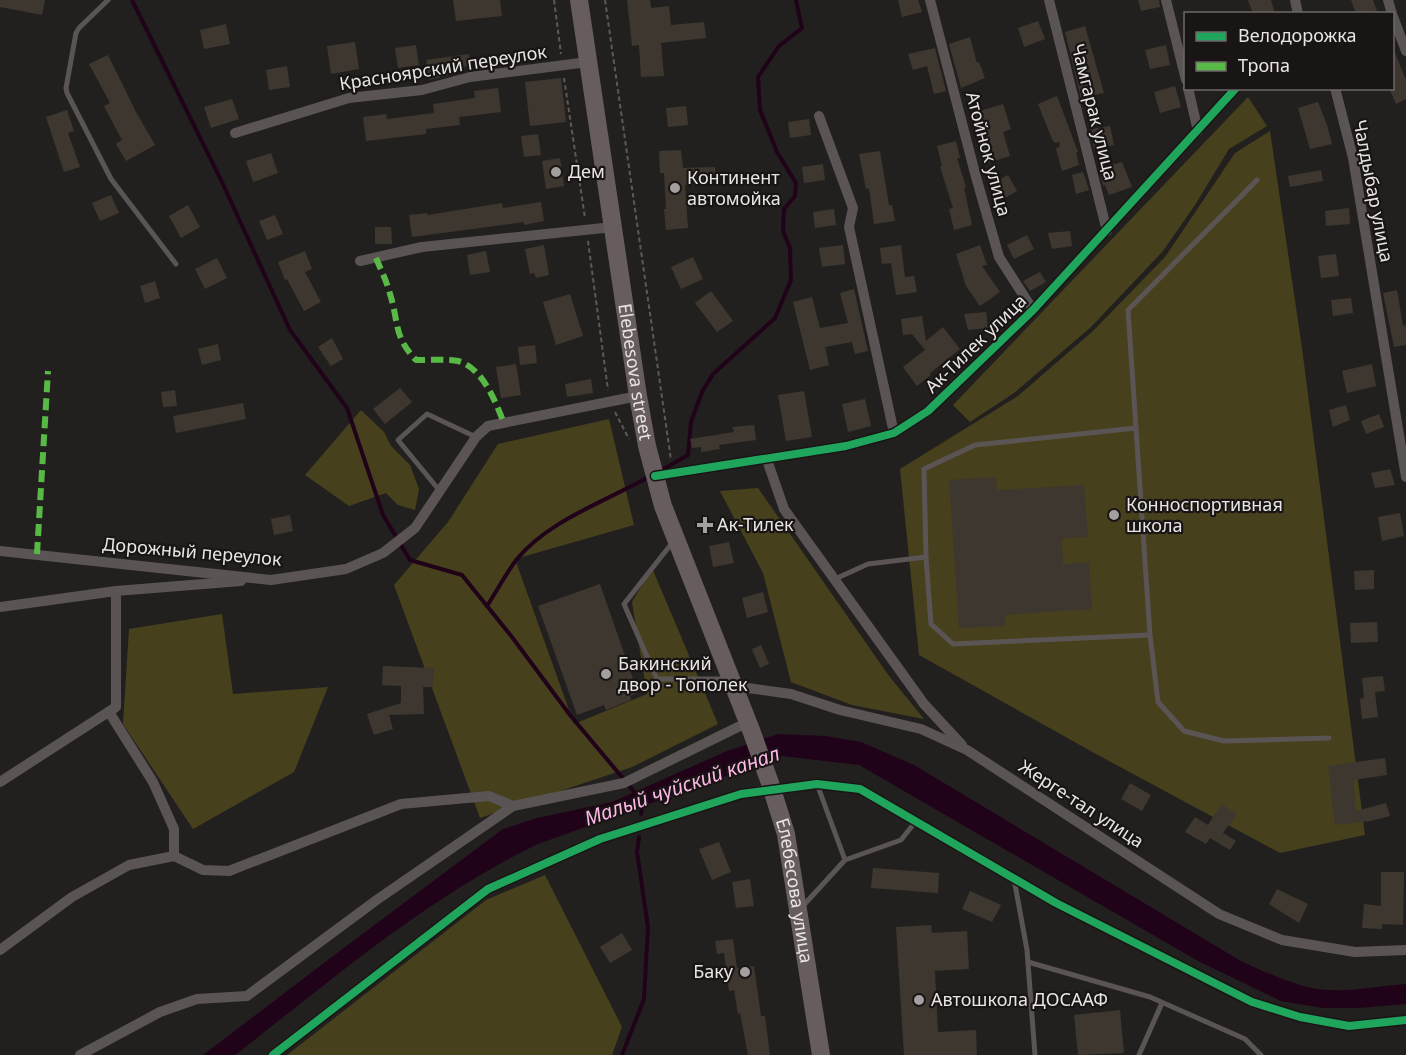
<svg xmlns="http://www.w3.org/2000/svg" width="1406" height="1055" font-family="'Noto Sans',sans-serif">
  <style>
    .green { fill: #47401c }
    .water { fill: #200319 }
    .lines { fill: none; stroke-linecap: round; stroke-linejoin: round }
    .stream { stroke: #200319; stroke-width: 4 }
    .building { fill: #3e372f }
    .path { stroke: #5e5859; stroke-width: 2; stroke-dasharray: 4.5 3; stroke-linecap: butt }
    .service { stroke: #5b5454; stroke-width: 5 }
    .minor { stroke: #5b5454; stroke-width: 10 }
    .primary { stroke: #675d5f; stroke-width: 18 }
    .quiet { stroke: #58b947; stroke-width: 6; stroke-dasharray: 12 6; stroke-linecap: butt }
    .cycleway-casing { stroke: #191514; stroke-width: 11 }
    .cycleway { stroke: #20a55d; stroke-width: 8 }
    .poi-dot { fill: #a3a09f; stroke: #191514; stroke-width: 2 }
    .labels { text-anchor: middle; stroke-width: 4.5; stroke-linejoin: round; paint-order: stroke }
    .street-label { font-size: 18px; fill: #e8e5e4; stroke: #191514 }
    .poi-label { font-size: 18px; fill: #e8e5e4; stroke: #191514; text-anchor: start }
    .water-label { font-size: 20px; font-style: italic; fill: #feb8e8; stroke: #191514 }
  </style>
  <rect width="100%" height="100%" fill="#22201e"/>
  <g class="green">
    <polygon points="1248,97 1267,126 1229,149 1195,205 1163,251 1091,327 1014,393 970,422 953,405"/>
    <polygon points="1270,131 1302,348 1365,835 1280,853 1096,754 919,655 900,469 1018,396 1093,331 1165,257 1235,153"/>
    <polygon points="361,410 384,432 391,446 410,465 419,489 415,510 398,505 386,493 349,506 305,475"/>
    <polygon points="609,419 634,525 515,559 574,724 647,694 632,602 652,568 718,724 632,767 480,818 394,585 448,522 498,444"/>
    <polygon points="758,488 889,676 924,719 852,705 791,682 763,573 720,491"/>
    <polygon points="222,614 233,694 328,687 294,772 193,829 123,724 129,629"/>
    <polygon points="545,875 622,1027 612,1055 287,1055 486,900"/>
  </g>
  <path class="water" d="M778,734L825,736L861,742L914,765L1241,961C1263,971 1288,983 1312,988C1342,994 1376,986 1406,984V1004L1359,1008H1323L1281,1001L1198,961L859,765L782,756L538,844C426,898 332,980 235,1055H203L337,953L503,829L537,818L612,802L727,751Z"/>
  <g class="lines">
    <g class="stream">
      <polyline points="132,0 221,180 290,330 347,408 383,515 410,560 462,575 512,637 570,715 636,794"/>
      <polyline points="660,471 688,455 691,422 702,392 713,374 775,318 791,280 790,248 783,231 784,209 795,196 796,183 777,152 760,110 758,77 779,46 802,28 796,0"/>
      <path d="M487,606C497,591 506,573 517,559C549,520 607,501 650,476"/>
      <polyline points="641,814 642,808"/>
      <polyline points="622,1055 644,999 648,927 637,852 639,837"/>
    </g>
  </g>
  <g class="building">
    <polygon points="0,0 45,0 42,15 0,7"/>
    <polygon points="453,0 500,0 502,16 456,21"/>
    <polygon points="627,0 650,0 651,8 669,6 671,25 704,22 706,38 661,43 664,76 641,77 639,45 632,46"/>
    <polygon points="898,0 918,0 922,12 902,17"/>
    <polygon points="1138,0 1159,0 1160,7 1141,11"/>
    <polygon points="1248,0 1271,0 1275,14 1253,14"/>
    <polygon points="1351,0 1373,0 1378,14 1356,14"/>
    <polygon points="1038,21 1045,39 1024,47 1018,28"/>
    <polygon points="226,24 230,44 204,49 200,30"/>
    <polygon points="1085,26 1104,93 1081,98 1065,32"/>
    <polygon points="970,37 977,63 979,62 985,78 961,88 949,44"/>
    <polygon points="355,42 359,69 331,74 327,46"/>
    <polygon points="416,45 419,65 398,68 395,48"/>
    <polygon points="1166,45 1170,65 1150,69 1145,50"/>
    <polygon points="935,48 946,91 934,94 927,66 913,70 908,54"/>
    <polygon points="1393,48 1406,80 1406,99 1396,104 1389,88 1392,88"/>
    <polygon points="469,54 470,66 452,68 453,74 429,80 426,60"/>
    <polygon points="108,55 136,112 155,145 126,161 116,144 122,140 104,106 110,103 89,64"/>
    <polygon points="287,66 290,87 269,90 266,70"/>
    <polygon points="561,78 566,122 530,126 525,82"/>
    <polygon points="1175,86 1181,107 1160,113 1154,92"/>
    <polygon points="498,88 501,112 459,117 460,125 426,129 426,134 366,141 363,117 386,114 387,119 434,113 433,104 475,98 474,91"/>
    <polygon points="1057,96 1078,152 1076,153 1079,165 1062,171 1056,149 1060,146 1059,142 1055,143 1052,139 1038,104"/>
    <polygon points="232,99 239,119 211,128 204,107"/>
    <polygon points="1318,102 1327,125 1332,144 1310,149 1298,108"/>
    <polygon points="1003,104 1011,129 1003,132 1010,156 988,163 980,138 977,139 970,114"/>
    <polygon points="686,106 688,125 668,127 666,108"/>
    <polygon points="67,110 74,131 68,133 80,167 64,172 46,117"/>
    <polygon points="809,119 811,135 790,138 788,122"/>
    <polygon points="1110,126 1114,145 1094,149 1091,129"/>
    <polygon points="538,134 541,155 524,157 521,136"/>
    <polygon points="956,141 960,158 957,158 966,187 964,188 972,225 954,230 949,209 953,208 940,167 942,166 937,146"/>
    <polygon points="681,150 683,168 715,167 716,183 685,185 688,228 666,230 664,209 666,209 664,173 660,173 659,151"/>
    <polygon points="880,151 889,205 892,205 895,221 874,224 869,188 866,189 859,154"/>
    <polygon points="271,153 278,173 253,182 246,161"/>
    <polygon points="560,158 564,186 546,189 542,161"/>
    <polygon points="1122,162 1132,187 1109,195 1105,185 1103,186 1099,168"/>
    <polygon points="823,164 825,180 804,183 802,167"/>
    <polygon points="1321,170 1323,181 1290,187 1288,176"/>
    <polygon points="1083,172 1089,190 1076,194 1072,175"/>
    <polygon points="1008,175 1017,191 998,202 989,186"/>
    <polygon points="111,195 119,213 100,221 92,203"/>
    <polygon points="541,202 544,221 524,225 524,222 412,237 409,215 427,213 428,215 502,203 503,208"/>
    <polygon points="188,205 200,227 181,238 169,216"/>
    <polygon points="1349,208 1350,224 1326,226 1325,211"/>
    <polygon points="834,209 836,225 815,228 813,212"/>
    <polygon points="275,215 283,234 267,240 259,221"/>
    <polygon points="375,227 391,227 392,244 375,244"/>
    <polygon points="1070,231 1072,246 1052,249 1048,233"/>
    <polygon points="1027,235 1034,249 1014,259 1007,245"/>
    <polygon points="544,245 549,275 536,278 534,273 530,274 525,249"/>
    <polygon points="843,245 845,264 822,267 819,248"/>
    <polygon points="901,245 905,277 914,276 917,292 896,295 891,263 882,264 880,248"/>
    <polygon points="980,245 987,265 982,266 1000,292 980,306 966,286 956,254"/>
    <polygon points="305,251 312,269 305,272 321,302 304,311 287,279 285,280 278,262"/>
    <polygon points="486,251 490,272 470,275 467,255"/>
    <polygon points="1336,254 1339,276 1321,278 1318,256"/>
    <polygon points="693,257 703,279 681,289 671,267"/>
    <polygon points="217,258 227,278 205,289 195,269"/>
    <polygon points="1040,272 1046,282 1030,291 1023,281"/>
    <polygon points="155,281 160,298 145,303 140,286"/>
    <polygon points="854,289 868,351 855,354 852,342 825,347 829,365 810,370 793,302 812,297 820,328 848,323 840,293"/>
    <polygon points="1397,290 1403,326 1406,325 1406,345 1394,347 1383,293"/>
    <polygon points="711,291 733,321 717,332 695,303"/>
    <polygon points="570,294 583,336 556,345 543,302"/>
    <polygon points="1351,298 1353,313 1333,316 1331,300"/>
    <polygon points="986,312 988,328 968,330 964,314"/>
    <polygon points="922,316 926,341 943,327 960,349 929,374 931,375 917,386 903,367 925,350 912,334 903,335 901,319"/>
    <polygon points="332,338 343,359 331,366 318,347"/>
    <polygon points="218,344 221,360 202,365 198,349"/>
    <polygon points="535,345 537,363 520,365 518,347"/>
    <polygon points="516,364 521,395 501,398 496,367"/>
    <polygon points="1372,364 1376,386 1347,393 1342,371"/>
    <polygon points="591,379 593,393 567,397 565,384"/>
    <polygon points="400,388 412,402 385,424 373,409"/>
    <polygon points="175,390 177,406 163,407 161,392"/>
    <polygon points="804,391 812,437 786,441 778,395"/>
    <polygon points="865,399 871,426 848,432 842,404"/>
    <polygon points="243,403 246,419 176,433 173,416"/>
    <polygon points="1346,405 1350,420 1333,427 1329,410"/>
    <polygon points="1379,414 1384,427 1366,434 1361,421"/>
    <polygon points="754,425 756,440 719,445 720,449 701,452 701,447 692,448 690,439 734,432 732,427"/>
    <polygon points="1390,469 1395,485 1375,488 1371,473"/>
    <polygon points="996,477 997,490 1084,485 1088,537 1062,539 1063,564 1089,562 1092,609 1005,615 1005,626 959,628 949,480"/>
    <polygon points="1400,513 1404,536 1382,541 1378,517"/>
    <polygon points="290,515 293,531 274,535 271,519"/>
    <polygon points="729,542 734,563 713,567 709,546"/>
    <polygon points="1374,570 1374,589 1355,590 1354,571"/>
    <polygon points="600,584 638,693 630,696 631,700 606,710 604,705 577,715 538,606"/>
    <polygon points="763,592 768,612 747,618 742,598"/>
    <polygon points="1377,622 1378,642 1351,643 1350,623"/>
    <polygon points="761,645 769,664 760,668 752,649"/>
    <polygon points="383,666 434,668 433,687 423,687 424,714 389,715 393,729 374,735 367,714 401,703 401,686 382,685"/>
    <polygon points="1383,676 1385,691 1375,692 1378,717 1362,719 1360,699 1364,698 1362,678"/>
    <polygon points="1385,758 1387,775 1353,780 1356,811 1386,803 1390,816 1371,821 1335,825 1328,766"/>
    <polygon points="1130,783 1151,795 1142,811 1121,799"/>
    <polygon points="1221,804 1237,814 1223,833 1236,841 1230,850 1210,838 1206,844 1185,832 1195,817 1208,825"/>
    <polygon points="719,842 731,872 712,880 699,849"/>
    <polygon points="873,868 939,873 938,893 871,888"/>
    <polygon points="1381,872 1404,872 1403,925 1382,924 1382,929 1362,928 1364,904 1381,906"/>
    <polygon points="750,879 754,906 736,908 732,882"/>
    <polygon points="1277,889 1308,904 1299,923 1269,904"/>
    <polygon points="970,891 1001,905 992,922 962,909"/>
    <polygon points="931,925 932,933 967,931 969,969 935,971 938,1032 976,1030 977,1055 904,1055 896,927"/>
    <polygon points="622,933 632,950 610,963 600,947"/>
    <polygon points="733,939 737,968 754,966 761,1016 765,1016 770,1055 748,1055 740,1013 738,1014 734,990 729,991 724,953 717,954 715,941"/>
    <polygon points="1120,1010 1124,1053 1078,1055 1074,1015"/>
  </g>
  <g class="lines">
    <g class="path">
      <polyline points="554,0 561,54"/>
      <polyline points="605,0 671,460"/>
      <polyline points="564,78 585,218"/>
      <polyline points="588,241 608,390"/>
      <polyline points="615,412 629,439"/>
    </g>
    <g class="service">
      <polyline points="108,0 79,28 76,33 66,88 67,93 111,179 176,264"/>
      <polyline points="1257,180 1128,310 1150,635 1158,702 1184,731 1224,741 1329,738"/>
      <polyline points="1136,428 975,445 924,469 926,557 931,624 953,644 1150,635"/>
      <polyline points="439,490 398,440 427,414 476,437"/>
      <polyline points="672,543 624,604 657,679 726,679"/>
      <polyline points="835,579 868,564 926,557"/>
      <polyline points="845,860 901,840 916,821"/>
      <polyline points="1014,879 1027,950 1035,1055"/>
      <polyline points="801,908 845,860 817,784"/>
      <polyline points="1028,962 1150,997 1245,1039 1261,1055"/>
      <polyline points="1139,1055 1162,1003"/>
    </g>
    <g class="minor">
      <polyline points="930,0 976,177 999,257 1033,310"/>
      <polyline points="1049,0 1107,231"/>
      <polyline points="1166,0 1186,80"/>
      <polyline points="1295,0 1298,14"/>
      <polyline points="1388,0 1392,14"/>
      <polyline points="1392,14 1406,51"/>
      <polyline points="1188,88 1198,131"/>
      <polyline points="1335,88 1353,158 1406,477"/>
      <polyline points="819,116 853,208 849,227 894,433"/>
      <polyline points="235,133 349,98 422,90 470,77 588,62"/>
      <polyline points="360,261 422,247 613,227"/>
      <polyline points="767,460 784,509 924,704 962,745"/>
      <polyline points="655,476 846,446 894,433 928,411 1033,310 1236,88"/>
      <polyline points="0,551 271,580 346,569 383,553 415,528 476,437 488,426 638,396"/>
      <polyline points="0,607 116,591 241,581"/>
      <polyline points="733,686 791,694 840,710 921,729 967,750 1219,914 1282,940 1355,952 1406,950"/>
      <polyline points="109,712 153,782 174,829 174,856 203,870 229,871 401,804 489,796 513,806"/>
      <polyline points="0,782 116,707 116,591"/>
      <polyline points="0,950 72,897 129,865 174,856"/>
      <polyline points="80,1055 160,1012 197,999 247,996 378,899 513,806 624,783 738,727 748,724"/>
      <polyline points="273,1055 488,889 600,839 741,794 817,784 860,789 1056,903 1252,1002 1300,1017 1349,1026 1406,1020"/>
    </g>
    <path class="primary" id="s1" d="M579,0L638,396L647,446L663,506L751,730L770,783L786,834L821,1055"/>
    <g class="quiet">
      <path d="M376,258C381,270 387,282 390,294C399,322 393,336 416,360C426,360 451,359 458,361C483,368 495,401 504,423"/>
      <polyline points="37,554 48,371"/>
    </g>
    <g class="cycleway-casing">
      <g id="cycleway">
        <polyline points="655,476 846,446 894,433 928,411 1033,310 1236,88"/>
        <polyline points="273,1055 488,889 600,839 741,794 817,784 860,789 1056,903 1252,1002 1300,1017 1349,1026 1406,1020"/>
      </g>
    </g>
    <use href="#cycleway" class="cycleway"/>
  </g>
  <g class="poi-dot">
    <circle cx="556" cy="172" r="6"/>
    <circle cx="675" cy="188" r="6"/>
    <circle cx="1114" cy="515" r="6"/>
    <path d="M702 516h6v6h6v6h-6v6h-6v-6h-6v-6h6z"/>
    <circle cx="606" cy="674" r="6"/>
    <circle cx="745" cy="972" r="6"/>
    <circle cx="919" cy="1000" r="6"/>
  </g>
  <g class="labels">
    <g class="street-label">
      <text transform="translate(443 68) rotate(-9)" y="6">Красноярский переулок</text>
      <text transform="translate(1094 112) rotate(76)" y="6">Чамгарак улица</text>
      <text transform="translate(988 154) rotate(75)" y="6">Атойнок улица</text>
      <text transform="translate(1373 191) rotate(79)" y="6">Чалдыбар улица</text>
      <text transform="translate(976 344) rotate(-44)" y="6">Ак-Тилек улица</text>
      <text dy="6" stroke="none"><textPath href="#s1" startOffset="376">Elebesova street</textPath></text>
      <text transform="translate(192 552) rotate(5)" y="6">Дорожный переулок</text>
      <text transform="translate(1081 804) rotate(33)" y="6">Жерге-тал улица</text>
      <text dy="6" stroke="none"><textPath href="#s1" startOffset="921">Елебесова улица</textPath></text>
    </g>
    <g class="poi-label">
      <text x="568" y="178">Дем</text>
      <text x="687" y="184">Континент<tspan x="687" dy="21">автомойка</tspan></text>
      <text x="1126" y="511">Конноспортивная<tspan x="1126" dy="21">школа</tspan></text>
      <text x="717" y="531">Ак-Тилек</text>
      <text x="618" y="670">Бакинский<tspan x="618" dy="21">двор - Тополек</tspan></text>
      <text x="733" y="978" text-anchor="end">Баку</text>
      <text x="931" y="1006">Автошкола ДОСААФ</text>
    </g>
    <g class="water-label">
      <text transform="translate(682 786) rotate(-19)" y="7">Малый чуйский канал</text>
    </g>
  </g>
  <rect x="1184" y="12" width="210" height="78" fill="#191514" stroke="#6c6867" stroke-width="1.5"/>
  <rect x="1196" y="32" width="30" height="9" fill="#20a55d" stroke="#6c6867" stroke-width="1.5"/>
  <text x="1238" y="42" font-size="18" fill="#e8e5e4">Велодорожка</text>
  <rect x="1196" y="62" width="30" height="9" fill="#58b947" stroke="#6c6867" stroke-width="1.5"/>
  <text x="1238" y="72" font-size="18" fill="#e8e5e4">Тропа</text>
</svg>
